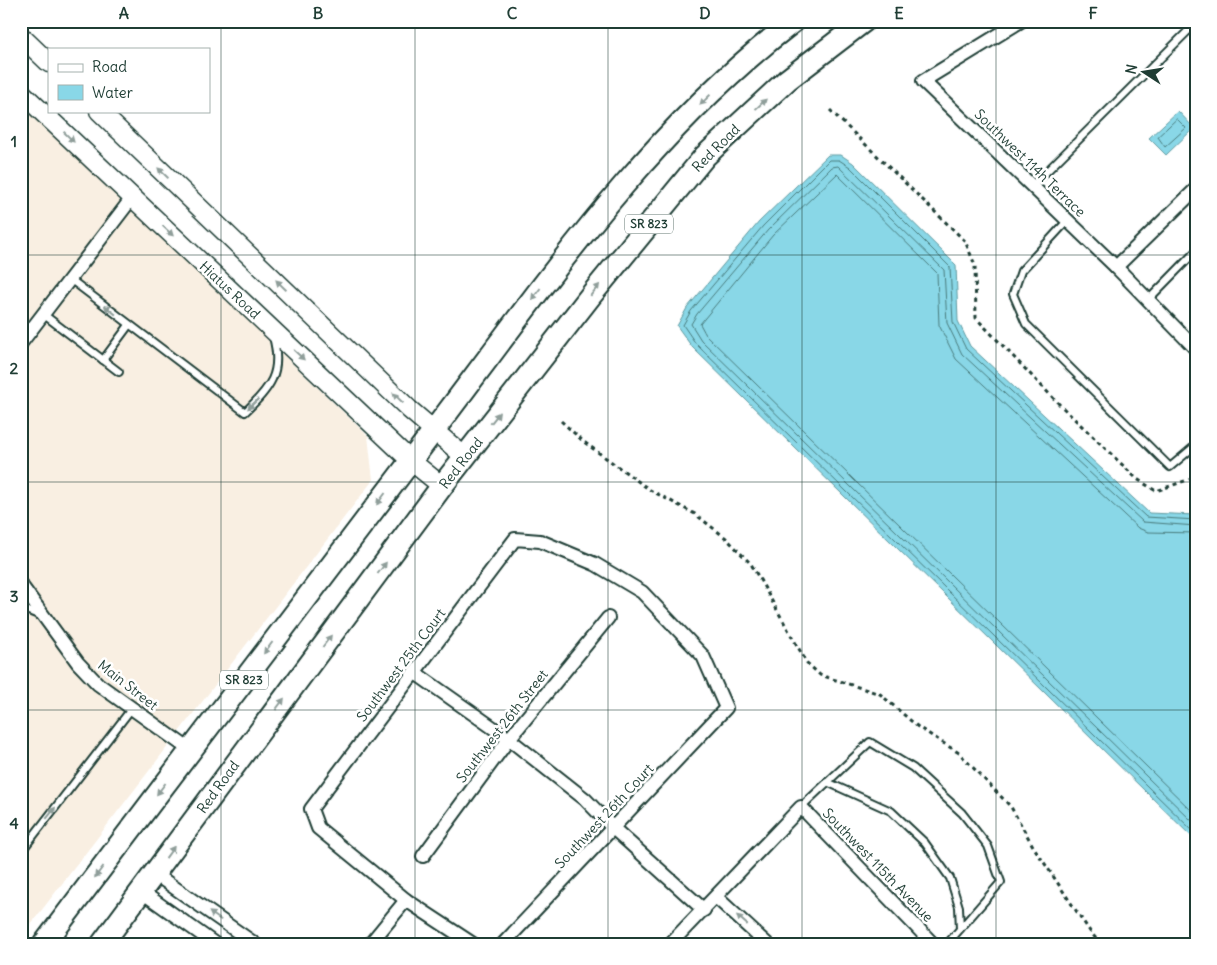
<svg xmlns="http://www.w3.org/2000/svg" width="1217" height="965" font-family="Delius,sans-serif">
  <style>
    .built { fill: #f9efe2 }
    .water { fill: #89d7e7; stroke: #5f999f }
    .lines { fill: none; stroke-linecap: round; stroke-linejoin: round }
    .shore { stroke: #497b7c; stroke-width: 1 }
    .service-casing { stroke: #1f3d34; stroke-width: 10 }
    .minor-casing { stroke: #1f3d34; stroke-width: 16 }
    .secondary-casing { stroke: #1f3d34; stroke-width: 21 }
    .trunk-casing { stroke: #1f3d34; stroke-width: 25 }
    .path { stroke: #1f3d34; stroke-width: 3; stroke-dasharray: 4 4; stroke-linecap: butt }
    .service { stroke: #fff; stroke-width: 6 }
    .minor { stroke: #fff; stroke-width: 12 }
    .secondary { stroke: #fff; stroke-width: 18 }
    .trunk { stroke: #fff; stroke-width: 21 }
    .oneway { fill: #8f9e9a }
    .grid { fill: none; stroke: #1f3d34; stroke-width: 1; stroke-opacity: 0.55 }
    .labels { text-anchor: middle; stroke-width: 5; stroke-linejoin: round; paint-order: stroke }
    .shield { fill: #fff; stroke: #627771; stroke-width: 1 }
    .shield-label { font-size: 12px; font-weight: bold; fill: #1f3d34 }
    .street-label { font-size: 14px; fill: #1f3d34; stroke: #fff }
    .neatline { fill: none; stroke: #1f3d34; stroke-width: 2 }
    .grid-label { font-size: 16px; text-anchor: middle; font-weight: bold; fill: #1f3d34 }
  </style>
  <rect width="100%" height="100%" fill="#fff"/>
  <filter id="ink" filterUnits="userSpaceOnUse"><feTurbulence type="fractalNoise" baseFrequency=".02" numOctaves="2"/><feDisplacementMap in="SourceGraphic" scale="10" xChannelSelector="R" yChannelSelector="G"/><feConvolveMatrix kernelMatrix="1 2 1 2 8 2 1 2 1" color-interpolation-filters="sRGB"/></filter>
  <g filter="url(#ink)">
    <polygon class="built" points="21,103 368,436 373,480 21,937"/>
    <g class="water">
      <polygon points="1178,111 1194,128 1166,155 1149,138"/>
      <polygon points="828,155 841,155 853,163 956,265 958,321 970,346 1149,513 1196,515 1196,841 692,347 677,326 687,308 759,222"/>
    </g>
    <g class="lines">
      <g class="shore">
        <polygon points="1177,119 1186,128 1165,147 1158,137"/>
        <polyline points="1196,520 1146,517 966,349 953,322 950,267 850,167 839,160 829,160 763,226 691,311 683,325 696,344 1196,834"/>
        <polyline points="1196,526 1143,522 962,354 947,323 944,270 838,166 832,167 768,230 697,314 691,324 701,340 1196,825"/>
        <polyline points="1196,533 1148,532 1138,528 956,359 939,325 937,273 837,174 773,235 700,324 706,335 1196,815"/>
      </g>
      <g class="service-casing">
        <g id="service">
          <polyline points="1032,186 1196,23"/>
          <polyline points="1068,220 1021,271 1013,294 1026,324 1170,467 1196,445"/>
          <path d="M70,279L245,412C270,388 283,373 273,337"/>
          <polyline points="1148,300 1196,251"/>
          <polyline points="43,314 119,372"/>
          <polyline points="103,360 129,325"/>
          <polyline points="21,608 41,616"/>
          <polyline points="827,782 891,811 925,843 950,878 959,907 960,929"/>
          <polyline points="801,807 870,742 913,768 962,813 988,846 1001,882 947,944"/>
          <polyline points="21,852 132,708"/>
        </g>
      </g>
      <g class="minor-casing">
        <g id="minor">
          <polyline points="1021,21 923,81 1116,267 1196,349"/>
          <polyline points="1116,267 1196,189"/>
          <polyline points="21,343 132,198"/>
          <polyline points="21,585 78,663 98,684 190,750"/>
          <polyline points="414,672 509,739 585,799 613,828 704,910"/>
          <polyline points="423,856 509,739 608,618"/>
          <polyline points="155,874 255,944"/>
          <polyline points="142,892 215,944"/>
          <polyline points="716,897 767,944"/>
          <polyline points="370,944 406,900"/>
          <polyline points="473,944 406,900 318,828 311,809 515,539 540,541 595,564 642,592 703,656 726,708 503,944"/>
          <polyline points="670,944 801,807 933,944"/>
        </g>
      </g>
      <g class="secondary-casing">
        <g id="secondary">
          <polyline points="21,36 49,63"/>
          <polyline points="21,92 411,461 442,486"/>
          <polyline points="99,111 410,410 465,457"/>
        </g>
      </g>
      <g class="trunk-casing">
        <g id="trunk">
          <path d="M44,944C174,772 305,600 435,429C544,285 649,131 794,21"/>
          <polyline points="102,944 442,486 592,294 705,156 787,80 864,21"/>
        </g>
      </g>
      <g class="path">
        <polyline points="830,110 965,241 975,265 976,318 1060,405 1137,479 1156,491 1196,477"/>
        <polyline points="561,421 584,442 650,490 695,514 726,538 751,564 807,663 820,675 880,694 918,727 959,753 1011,807 1033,846 1091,933 1101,944"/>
      </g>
      <use href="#service" class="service"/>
      <use href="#minor" class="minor"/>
      <use href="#secondary" class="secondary"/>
      <use href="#trunk" class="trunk"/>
    </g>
    <defs><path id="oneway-solid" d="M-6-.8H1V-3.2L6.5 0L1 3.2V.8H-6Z" transform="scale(1.25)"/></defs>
    <g class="oneway">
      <use href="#oneway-solid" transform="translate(705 100) rotate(136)"/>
      <use href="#oneway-solid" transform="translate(761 104) rotate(-43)"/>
      <use href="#oneway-solid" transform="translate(69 137) rotate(44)"/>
      <use href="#oneway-solid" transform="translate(163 173) rotate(-136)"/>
      <use href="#oneway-solid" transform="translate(168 231) rotate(43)"/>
      <use href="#oneway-solid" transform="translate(281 285) rotate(-136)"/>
      <use href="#oneway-solid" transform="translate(595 290) rotate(-51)"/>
      <use href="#oneway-solid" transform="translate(536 294) rotate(127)"/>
      <use href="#oneway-solid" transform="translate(110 310) rotate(-142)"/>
      <use href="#oneway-solid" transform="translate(299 355) rotate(43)"/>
      <use href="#oneway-solid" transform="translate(398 398) rotate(-136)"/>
      <use href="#oneway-solid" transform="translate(253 404) rotate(137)"/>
      <use href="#oneway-solid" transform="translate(495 418) rotate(-52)"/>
      <use href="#oneway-solid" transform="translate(381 499) rotate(127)"/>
      <use href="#oneway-solid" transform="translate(382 568) rotate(-53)"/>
      <use href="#oneway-solid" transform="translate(327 641) rotate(-53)"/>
      <use href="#oneway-solid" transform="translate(268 648) rotate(127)"/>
      <use href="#oneway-solid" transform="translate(280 704) rotate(-53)"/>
      <use href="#oneway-solid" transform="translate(161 789) rotate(127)"/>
      <use href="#oneway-solid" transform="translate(51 813) rotate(-52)"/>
      <use href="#oneway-solid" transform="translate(170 852) rotate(-54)"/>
      <use href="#oneway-solid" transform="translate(99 872) rotate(127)"/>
      <use href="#oneway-solid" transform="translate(215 916) rotate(-145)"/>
      <use href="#oneway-solid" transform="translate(742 920) rotate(-138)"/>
    </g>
  </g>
  <path class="grid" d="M221,21V944M415,21V944M608,21V944M802,21V944M996,21V944M21,255H1196M21,482H1196M21,710H1196"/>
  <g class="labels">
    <g class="shield">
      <rect x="625" y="214.5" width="48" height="19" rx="4"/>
      <rect x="220" y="670.5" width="48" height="19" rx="4"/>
    </g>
    <g class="shield-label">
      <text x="649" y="228">SR 823</text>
      <text x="244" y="684">SR 823</text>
    </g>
    <g class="street-label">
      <text transform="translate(716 148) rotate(-45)" y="5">Red Road</text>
      <text transform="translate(1030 163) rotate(44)" y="5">Southwest 114h Terrace</text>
      <text transform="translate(230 290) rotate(43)" y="5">Hiatus Road</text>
      <text transform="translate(461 463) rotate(-52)" y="5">Red Road</text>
      <text transform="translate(401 665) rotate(-53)" y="5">Southwest 25th Court</text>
      <text transform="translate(128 685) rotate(38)" y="5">Main Street</text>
      <text transform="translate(502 726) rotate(-52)" y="5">Southwest 26th Street</text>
      <text transform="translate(218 787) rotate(-54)" y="5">Red Road</text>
      <text transform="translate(604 816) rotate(-47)" y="5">Southwest 26th Court</text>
      <text transform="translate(878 865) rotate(46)" y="5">Southwest 115th Avenue</text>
    </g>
  </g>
  <rect width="1217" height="965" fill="none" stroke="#fff" stroke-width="55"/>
  <rect x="48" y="48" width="162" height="65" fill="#ffffff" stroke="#a5b1ae"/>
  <rect x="58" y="64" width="25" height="8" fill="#ffffff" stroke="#a5b1ae"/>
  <text x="92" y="72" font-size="15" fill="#1f3d34">Road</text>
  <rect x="58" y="85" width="25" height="15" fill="#89d7e7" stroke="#a5b1ae"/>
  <text x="92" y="98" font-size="15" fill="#1f3d34">Water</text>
  <g transform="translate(1144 72) rotate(282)" stroke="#ffffff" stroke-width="4" paint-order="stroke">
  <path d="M0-4L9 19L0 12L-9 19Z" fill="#1f3d34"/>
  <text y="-8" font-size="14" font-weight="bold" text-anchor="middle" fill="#1f3d34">N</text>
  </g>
  <rect x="28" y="28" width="1162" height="910" class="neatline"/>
  <g class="grid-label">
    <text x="124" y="19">A</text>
    <text x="318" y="19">B</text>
    <text x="512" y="19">C</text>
    <text x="705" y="19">D</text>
    <text x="899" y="19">E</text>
    <text x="1093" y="19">F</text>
    <text x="14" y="147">1</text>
    <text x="14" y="374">2</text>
    <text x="14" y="602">3</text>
    <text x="14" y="829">4</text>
  </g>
</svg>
